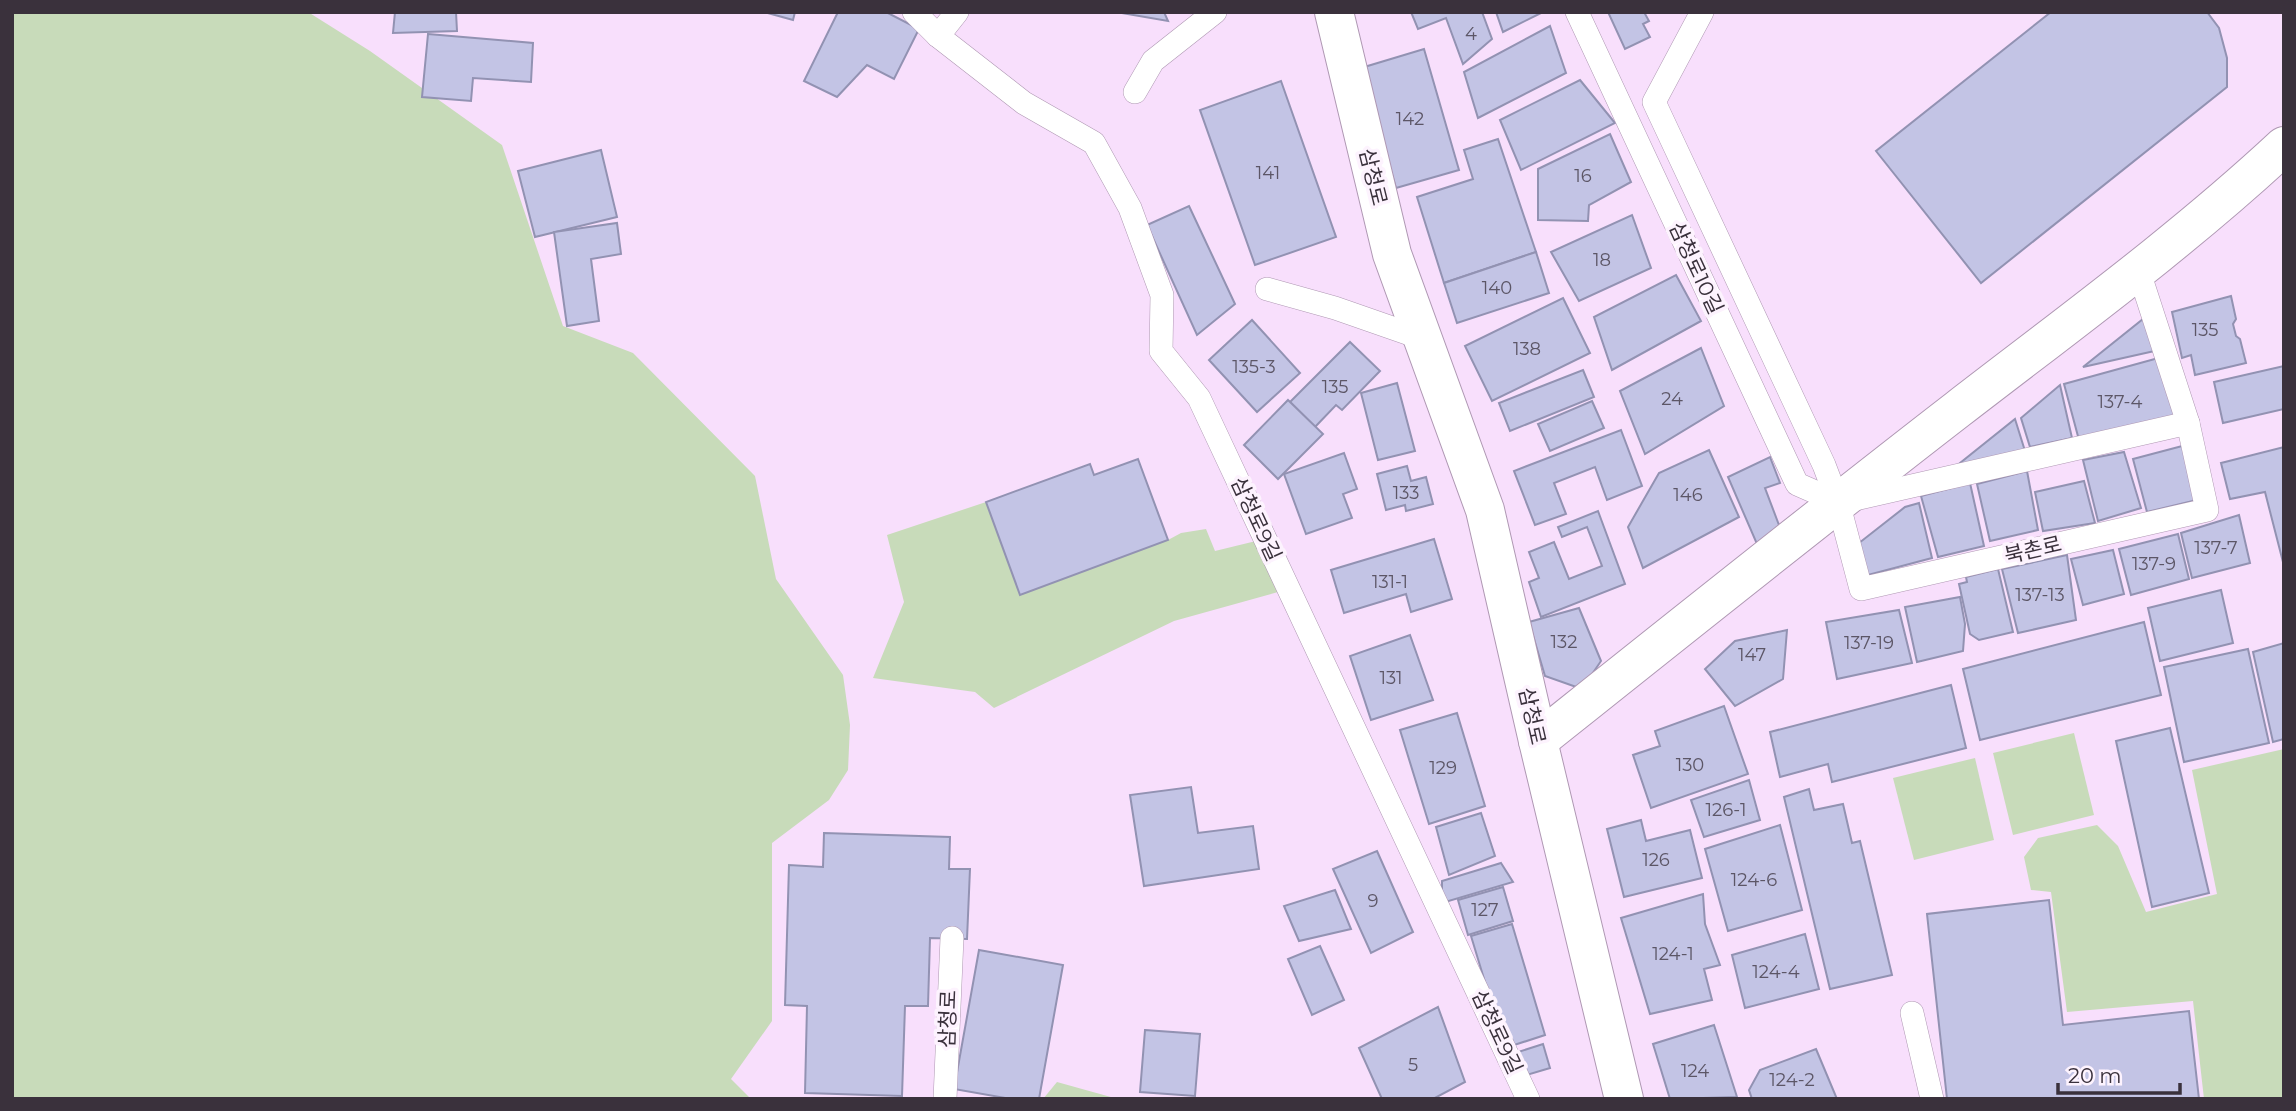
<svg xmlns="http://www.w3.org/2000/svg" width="2296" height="1111" font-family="Montserrat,'Noto Sans KR',sans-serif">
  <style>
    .green { fill: #c8dbba }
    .building { fill: #c3c4e5; stroke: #9292b2; stroke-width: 2 }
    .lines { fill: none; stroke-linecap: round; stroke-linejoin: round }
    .lane-casing { stroke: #af98b3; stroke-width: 24 }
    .secondary-casing { stroke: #af98b3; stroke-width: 40 }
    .lane { stroke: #fff; stroke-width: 23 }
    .secondary { stroke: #fff; stroke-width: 38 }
    .labels { text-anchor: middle; stroke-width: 7; stroke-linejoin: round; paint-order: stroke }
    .number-label { font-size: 18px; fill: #5c5666 }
    .street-label { font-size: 21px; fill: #3a313c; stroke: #fdf3fe }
  </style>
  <rect width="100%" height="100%" fill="#f8dffc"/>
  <g class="green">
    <polygon points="12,12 308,12 370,51 502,145 563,326 633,353 755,476 776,579 843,675 850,725 848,770 829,800 772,843 772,1021 731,1079 751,1099 12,1099"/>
    <polygon points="986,502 1020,595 1168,540 1181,533 1206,529 1215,551 1256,541 1278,592 1174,621 994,708 975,692 873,678 904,602 887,535"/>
    <polygon points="2074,733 2094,815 2013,835 1993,753"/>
    <polygon points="2284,749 2284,1099 2204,1099 2193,1001 2067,1012 2051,892 2031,890 2024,857 2038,838 2097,825 2118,846 2146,912 2217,894 2192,770"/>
    <polygon points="1975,758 1994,840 1914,860 1893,778"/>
    <polygon points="1057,1082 1118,1099 1043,1099"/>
  </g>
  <g class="building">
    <polygon points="395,12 456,12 457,31 393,33"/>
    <polygon points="764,12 795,12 793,20"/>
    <polygon points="838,12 886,12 919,29 894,79 867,65 837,97 804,81"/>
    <polygon points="1116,12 1164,12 1168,21"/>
    <polygon points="1411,12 1482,12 1492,39 1463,64 1446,18 1418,29"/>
    <polygon points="1496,12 1543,12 1503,32"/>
    <polygon points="1608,12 1644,12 1649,21 1643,24 1650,37 1625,49"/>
    <polygon points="2051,12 2207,12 2219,28 2227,58 2227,87 1981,283 1876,151"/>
    <polygon points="1550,26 1566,73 1478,118 1464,72"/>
    <polygon points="428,34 533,43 531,82 473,78 471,101 422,97"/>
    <polygon points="1424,49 1459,170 1396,188 1361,68"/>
    <polygon points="1580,80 1615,123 1521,170 1500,120"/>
    <polygon points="1281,81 1336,237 1255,265 1200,110"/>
    <polygon points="1610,134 1631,182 1589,205 1588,221 1538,220 1538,169"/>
    <polygon points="1498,139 1536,252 1444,283 1417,197 1473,179 1464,150"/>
    <polygon points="601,150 617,217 535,237 518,171"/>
    <polygon points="1189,206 1235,304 1197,335 1147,225"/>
    <polygon points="1632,215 1651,268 1579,301 1551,252"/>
    <polygon points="617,223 621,254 591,259 599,321 567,326 554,232"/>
    <polygon points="1536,252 1549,293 1457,323 1444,283"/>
    <polygon points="1676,275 1701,321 1612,370 1594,317"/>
    <polygon points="2231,296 2236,319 2233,324 2236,336 2240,339 2246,363 2195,375 2191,355 2182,358 2172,312"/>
    <polygon points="1563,298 1590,353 1492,401 1465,346"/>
    <polygon points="2148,315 2159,350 2083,367"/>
    <polygon points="1252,320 1300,373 1257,412 1209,360"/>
    <polygon points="1350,342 1380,371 1342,410 1336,405 1315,427 1290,402"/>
    <polygon points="1701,348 1724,406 1645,454 1620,391"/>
    <polygon points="2162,357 2176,419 2079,440 2064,384"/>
    <polygon points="2284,366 2284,409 2223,423 2214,382"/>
    <polygon points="1583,370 1594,397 1510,431 1499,403"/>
    <polygon points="1397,383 1415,451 1378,460 1361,393"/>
    <polygon points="2060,385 2072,438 2030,447 2021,418"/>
    <polygon points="1288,400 1323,434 1278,479 1244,445"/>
    <polygon points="1592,401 1604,428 1550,451 1538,424"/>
    <polygon points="2015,419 2025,451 1955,467"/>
    <polygon points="1621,430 1642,486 1607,500 1595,467 1554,483 1566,514 1535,525 1514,471"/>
    <polygon points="2186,445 2197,500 2147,512 2133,459"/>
    <polygon points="2284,447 2284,566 2265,492 2230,499 2221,463"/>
    <polygon points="1709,450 1739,517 1643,568 1628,527 1659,473"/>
    <polygon points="2124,452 2141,508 2098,521 2083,460"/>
    <polygon points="1344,453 1357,489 1343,494 1352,518 1306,534 1284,474"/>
    <polygon points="1770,457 1780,483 1765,488 1782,533 1760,551 1728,477"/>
    <polygon points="1138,459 1168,540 1020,595 986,502 1090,464 1094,475"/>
    <polygon points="1407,466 1411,481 1426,477 1433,504 1406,511 1405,505 1386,510 1377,474"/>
    <polygon points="2027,471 2038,530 1990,541 1977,484"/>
    <polygon points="2084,481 2095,523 2043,531 2035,492"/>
    <polygon points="1970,483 1984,546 1938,557 1921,496"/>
    <polygon points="1919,503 1932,558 1868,575 1859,543 1905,507"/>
    <polygon points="1598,511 1625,584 1541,617 1529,582 1539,578 1529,552 1554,542 1569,579 1602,566 1587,527 1562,537 1558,527"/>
    <polygon points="2239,515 2250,563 2192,578 2181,533"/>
    <polygon points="2178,534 2189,579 2131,595 2119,549"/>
    <polygon points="1434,539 1452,599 1411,612 1406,594 1344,613 1331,570"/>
    <polygon points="2113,550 2124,594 2083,605 2071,559"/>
    <polygon points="2067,555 2076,620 2018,633 2002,569"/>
    <polygon points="1998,569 2013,632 1979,640 1970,634 1959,584 1967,582 1966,577"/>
    <polygon points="2221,590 2233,643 2160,661 2148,608"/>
    <polygon points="1960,597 1965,624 1963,651 1917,662 1905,607"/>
    <polygon points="1579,608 1601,661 1582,689 1545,676 1529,622"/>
    <polygon points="1899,610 1912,663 1837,679 1826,622"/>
    <polygon points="2144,622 2161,695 1980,740 1963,669"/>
    <polygon points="1787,630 1783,679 1735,706 1705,669 1735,641"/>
    <polygon points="1410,635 1433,700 1371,720 1350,656"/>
    <polygon points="2284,643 2284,739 2273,742 2253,652"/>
    <polygon points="2248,649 2269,743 2184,762 2164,667"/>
    <polygon points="1951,685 1966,748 1832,782 1828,764 1780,777 1770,732"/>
    <polygon points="1724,706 1748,774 1651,808 1633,755 1660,746 1655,731"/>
    <polygon points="1457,713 1485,806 1429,824 1400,730"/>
    <polygon points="2170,728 2209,893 2152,907 2116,741"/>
    <polygon points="1749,780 1760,820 1704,837 1691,800"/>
    <polygon points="1191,787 1198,833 1253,826 1259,869 1144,886 1130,795"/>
    <polygon points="1809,789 1814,810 1843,804 1852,843 1860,841 1892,975 1830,989 1784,797"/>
    <polygon points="1481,813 1495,856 1449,875 1436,827"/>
    <polygon points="1641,820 1646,841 1690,830 1702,878 1624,897 1607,829"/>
    <polygon points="1780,825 1802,910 1728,931 1705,849"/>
    <polygon points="824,833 950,837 949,869 970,869 967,939 930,938 928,1006 905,1006 902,1096 805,1093 807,1006 785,1005 789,865 823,867"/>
    <polygon points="1377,851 1413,932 1371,953 1333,869"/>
    <polygon points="1501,863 1513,882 1442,903 1442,881"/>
    <polygon points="1503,887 1513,921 1468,935 1458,900"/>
    <polygon points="1335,890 1351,929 1299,941 1284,906"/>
    <polygon points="1703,894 1705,924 1720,965 1704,969 1712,1000 1650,1014 1621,918"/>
    <polygon points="2049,900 2063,1025 2189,1011 2199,1099 1947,1099 1927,914"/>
    <polygon points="1512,924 1545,1035 1505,1048 1471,936"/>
    <polygon points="1805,934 1819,989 1745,1008 1732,955"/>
    <polygon points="1320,946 1344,1000 1312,1015 1288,959"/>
    <polygon points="979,950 1063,965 1039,1099 1011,1099 954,1089"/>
    <polygon points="1438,1007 1465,1082 1433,1099 1382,1099 1359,1048"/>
    <polygon points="1714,1025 1737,1097 1670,1099 1653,1044"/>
    <polygon points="1145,1030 1200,1034 1195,1096 1140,1092"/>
    <polygon points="1543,1044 1550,1068 1520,1077 1512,1054"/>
    <polygon points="1816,1049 1837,1099 1752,1099 1749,1090 1760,1070"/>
  </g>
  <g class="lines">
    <g class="lane-casing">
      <g id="lane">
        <polyline points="914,12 938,36 1024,103 1094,143 1130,208 1162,295 1161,351 1199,398 1528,1099"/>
        <polyline points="1577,12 1797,484 1838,502"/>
        <polyline points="1702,12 1654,102 1824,465 1838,502 1861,589 2207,510 2188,423 2138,269"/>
        <polyline points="938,36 957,12"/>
        <polyline points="1135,92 1153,61 1215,12"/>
        <polyline points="1267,289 1335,308 1424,339"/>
        <polyline points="1855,499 2188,423"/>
        <polyline points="1912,1013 1932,1099"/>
        <polyline points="945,1099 952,938"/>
      </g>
    </g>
    <g class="secondary-casing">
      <g id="secondary">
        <polyline points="1334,12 1392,254 1485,510 1538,741 1624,1099"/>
        <path d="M1538,741C1677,630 1817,518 1958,409C2068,324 2182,241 2284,146"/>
      </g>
    </g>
    <use href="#lane" class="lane"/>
    <use href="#secondary" class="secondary"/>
  </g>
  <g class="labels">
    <g class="number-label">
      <text x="1471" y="40">4</text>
      <text x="1410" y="125">142</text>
      <text x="1268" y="179">141</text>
      <text x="1583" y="182">16</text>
      <text x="1602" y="266">18</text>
      <text x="1497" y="294">140</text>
      <text x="2205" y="336">135</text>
      <text x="1527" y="355">138</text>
      <text x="1254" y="373">135-3</text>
      <text x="1335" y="393">135</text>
      <text x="1672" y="405">24</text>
      <text x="2120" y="408">137-4</text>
      <text x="1406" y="499">133</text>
      <text x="1688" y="501">146</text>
      <text x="2216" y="554">137-7</text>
      <text x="2154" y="570">137-9</text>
      <text x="1390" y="588">131-1</text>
      <text x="2040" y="601">137-13</text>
      <text x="1564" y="648">132</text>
      <text x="1869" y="649">137-19</text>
      <text x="1752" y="661">147</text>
      <text x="1391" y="684">131</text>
      <text x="1690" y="771">130</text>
      <text x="1443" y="774">129</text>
      <text x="1726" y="816">126-1</text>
      <text x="1656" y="866">126</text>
      <text x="1754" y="886">124-6</text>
      <text x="1373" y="907">9</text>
      <text x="1485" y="916">127</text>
      <text x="1673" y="960">124-1</text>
      <text x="1776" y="978">124-4</text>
      <text x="1413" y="1071">5</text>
      <text x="1695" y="1077">124</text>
      <text x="1792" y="1086">124-2</text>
    </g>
    <g class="street-label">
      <text transform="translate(1373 177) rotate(76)" y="7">삼청로</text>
      <text transform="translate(1696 268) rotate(65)" y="7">삼청로10길</text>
      <text transform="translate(1256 519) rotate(65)" y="7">삼청로9길</text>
      <text transform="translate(2033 550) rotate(-13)" y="7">북촌로</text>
      <text transform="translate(1532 716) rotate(77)" y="7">삼청로</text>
      <text transform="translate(948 1019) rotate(-88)" y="7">삼청로</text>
      <text transform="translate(1497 1032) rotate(65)" y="7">삼청로9길</text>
    </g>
  </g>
  <rect width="2296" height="1111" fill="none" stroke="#3a313c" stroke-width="28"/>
  <path d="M2058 1083v10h122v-10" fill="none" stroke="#3a313c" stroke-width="3.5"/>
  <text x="2068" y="1083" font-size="21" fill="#3a313c" stroke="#fdf3fe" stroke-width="5" paint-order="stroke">20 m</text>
</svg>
